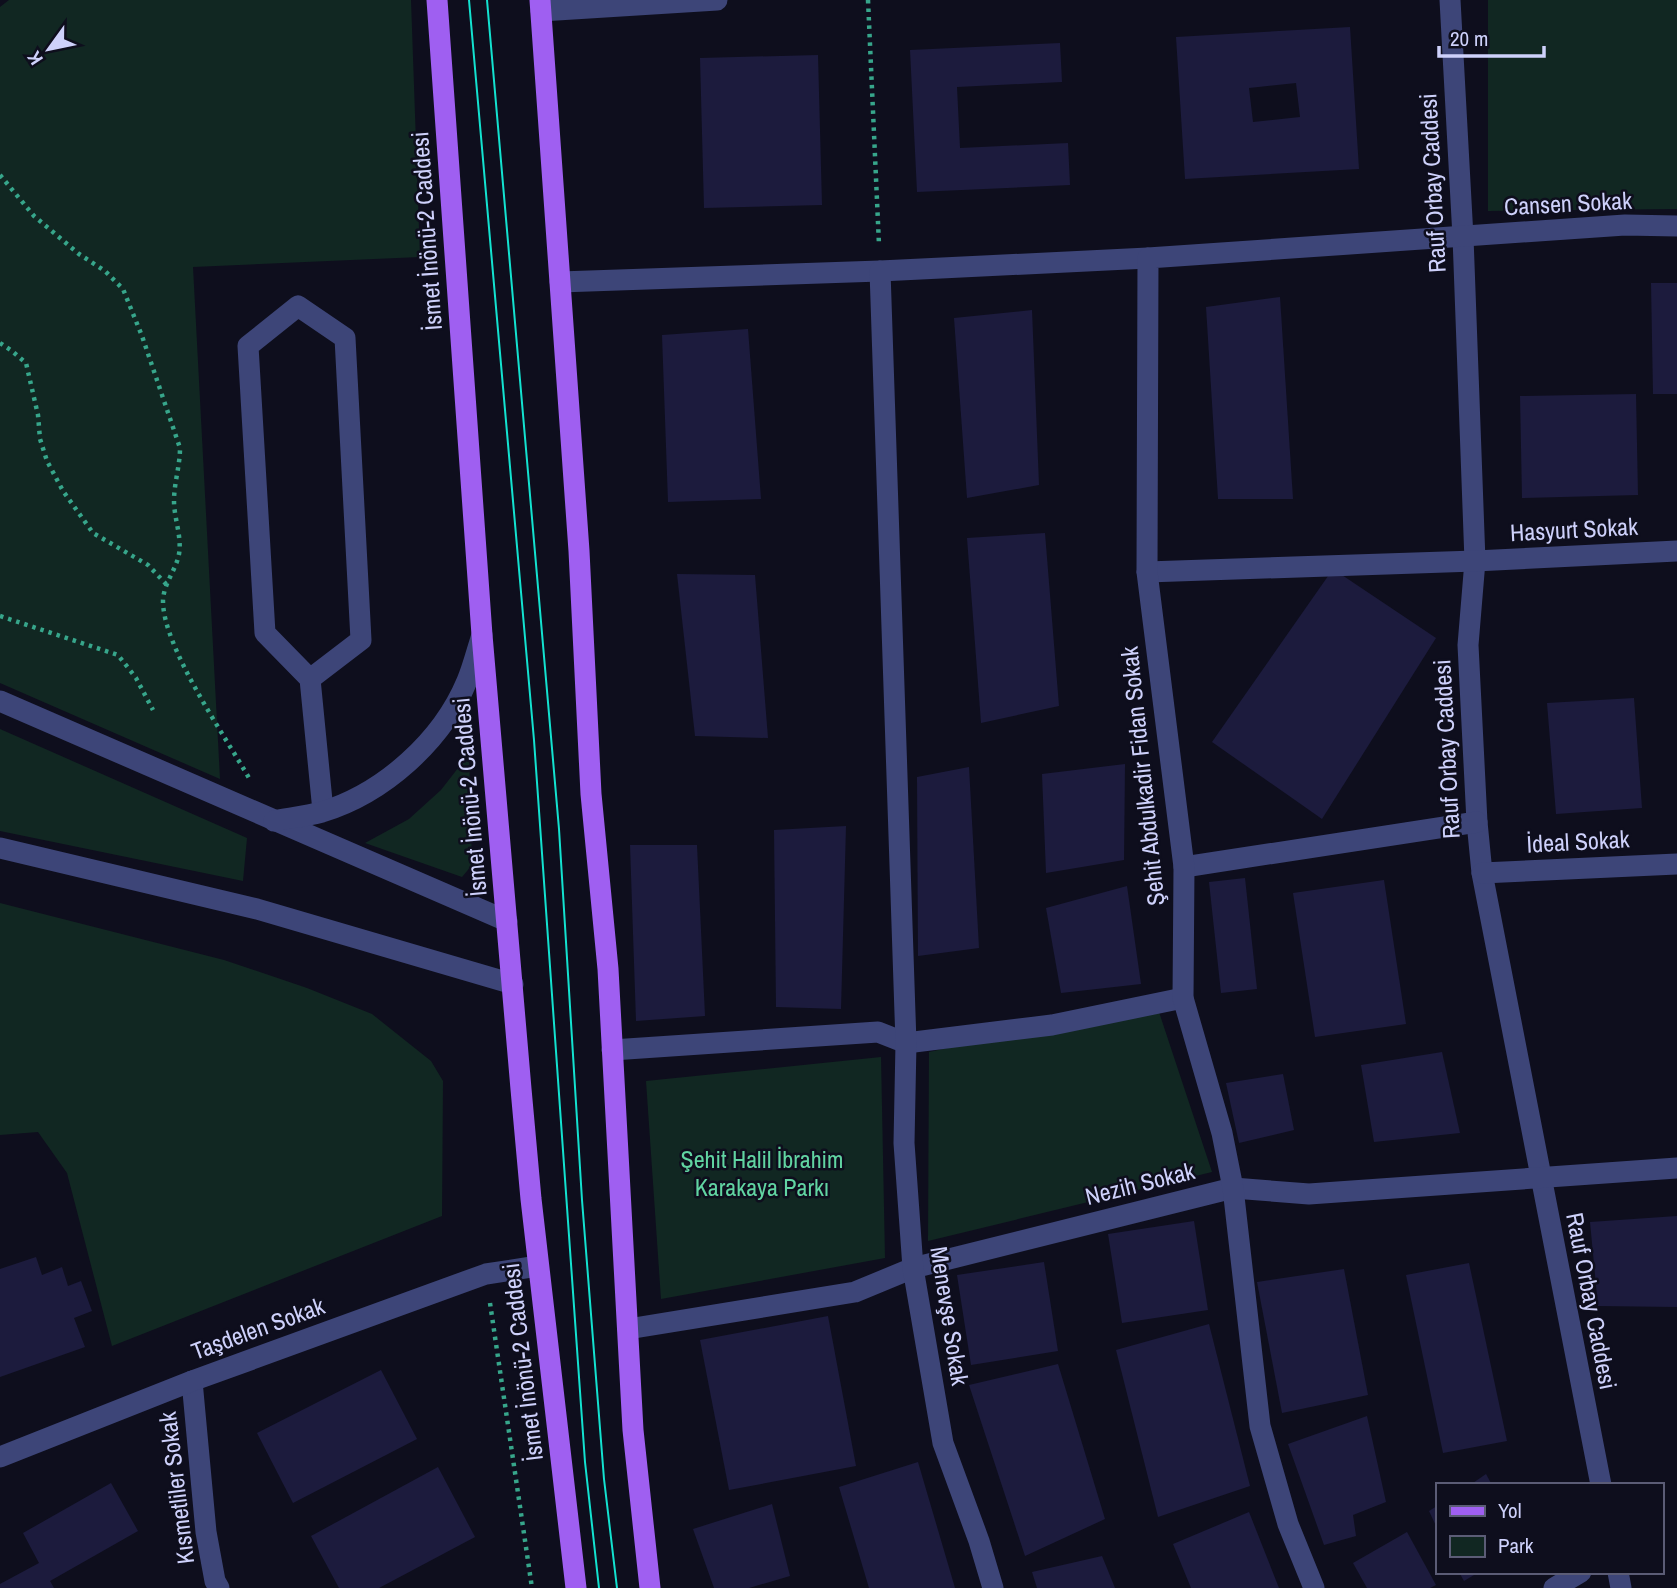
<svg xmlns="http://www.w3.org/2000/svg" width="1677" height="1588" font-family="'Archivo Narrow',sans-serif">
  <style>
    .green { fill: #112722 }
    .building { fill: #1c1b3d; fill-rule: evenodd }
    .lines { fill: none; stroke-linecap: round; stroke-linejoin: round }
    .path { stroke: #37a68b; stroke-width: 4.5; stroke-dasharray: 3.5 5; stroke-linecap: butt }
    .minor { stroke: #3d4578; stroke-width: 21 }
    .major { stroke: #9f5ff1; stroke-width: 21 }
    .tram { stroke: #13e2d0; stroke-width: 2 }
    .labels { text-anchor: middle; stroke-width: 5; stroke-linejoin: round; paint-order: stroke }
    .street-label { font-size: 24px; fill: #ced1fb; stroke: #0e0e1d }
    .park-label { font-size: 24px; fill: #61d4a2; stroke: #0e0e1d }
  </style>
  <rect width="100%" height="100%" fill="#0e0e1d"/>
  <g class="green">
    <polygon points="9,0 411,0 420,257 193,267 220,779 0,683 0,7"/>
    <polygon points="1488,0 1677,0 1677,209 1488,211"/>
    <polygon points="0,729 247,838 243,881 0,831"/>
    <polygon points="469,754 472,865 462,877 365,843 409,819 441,790"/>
    <polygon points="0,903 224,960 307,988 372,1014 431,1061 443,1081 442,1216 112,1346 67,1173 38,1132 0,1135"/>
    <polygon points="1156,1003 1212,1172 928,1241 929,1052"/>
    <polygon points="881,1057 885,1258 661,1299 646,1081"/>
  </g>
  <g class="building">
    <path d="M1350,27L1359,169L1185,179L1176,37ZM1296,83L1300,117L1253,122L1249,88Z"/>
    <polygon points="1060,43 1062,82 957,87 960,148 1068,143 1070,185 917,192 910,50"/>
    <polygon points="818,55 822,205 704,208 700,58"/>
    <polygon points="1651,283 1677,283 1677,394 1653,394"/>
    <polygon points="1280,297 1293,499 1218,499 1206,307"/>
    <polygon points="1032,310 1039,485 967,498 954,318"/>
    <polygon points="748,329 761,499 668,502 662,335"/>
    <polygon points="1636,394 1638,495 1522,498 1520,396"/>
    <polygon points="1045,533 1059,706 981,723 967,538"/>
    <polygon points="1333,569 1436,638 1322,819 1212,742"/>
    <polygon points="677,574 755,575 768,738 695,736"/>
    <polygon points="1634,698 1642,808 1556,814 1547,703"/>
    <polygon points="1125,764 1124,860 1046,873 1042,774"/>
    <polygon points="969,767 979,948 918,956 917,777"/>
    <polygon points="846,826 841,1009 776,1007 774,830"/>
    <polygon points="630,845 697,845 705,1016 636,1021"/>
    <polygon points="1245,878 1257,989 1221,993 1209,882"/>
    <polygon points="1384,880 1406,1024 1315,1037 1293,893"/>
    <polygon points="1127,886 1141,984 1061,993 1046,908"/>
    <polygon points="1442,1052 1460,1133 1374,1142 1361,1065"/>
    <polygon points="1283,1074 1294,1130 1239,1143 1226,1083"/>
    <polygon points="1677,1216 1677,1307 1598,1306 1590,1222"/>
    <polygon points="1194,1221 1208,1310 1122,1323 1108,1234"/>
    <polygon points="36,1257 42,1275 62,1267 68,1286 81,1281 92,1311 74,1318 85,1347 0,1377 0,1269"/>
    <polygon points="1044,1262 1058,1351 971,1365 957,1275"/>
    <polygon points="1469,1263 1507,1441 1443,1453 1406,1275"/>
    <polygon points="1344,1269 1368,1395 1282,1413 1257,1282"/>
    <polygon points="828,1316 856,1466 729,1490 700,1340"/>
    <polygon points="1209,1324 1250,1486 1158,1517 1116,1350"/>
    <polygon points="1058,1364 1105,1519 1025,1556 969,1385"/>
    <polygon points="381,1370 417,1439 293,1503 257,1433"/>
    <polygon points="1367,1416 1386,1502 1353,1515 1356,1536 1324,1545 1288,1444"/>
    <polygon points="918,1462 955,1588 869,1588 839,1487"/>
    <polygon points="438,1467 475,1537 379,1588 339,1588 311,1536"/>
    <polygon points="1486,1474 1492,1485 1470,1485"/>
    <polygon points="111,1483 138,1531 50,1581 54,1588 0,1588 0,1584 39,1563 23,1533"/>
    <polygon points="772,1504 790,1576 749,1588 714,1588 693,1529"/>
    <polygon points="1437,1506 1437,1528 1429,1511"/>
    <polygon points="1249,1512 1279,1588 1191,1588 1173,1544"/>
    <polygon points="1407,1532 1436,1585 1430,1588 1367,1588 1353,1563"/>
    <polygon points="1102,1556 1115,1588 1037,1588 1032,1572"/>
    <polygon points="1459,1572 1479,1572 1464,1581"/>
  </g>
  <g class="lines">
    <g class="path">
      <polyline points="868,0 879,245"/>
      <path d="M0,175L34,216L79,254L105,271L123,289L142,336L180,448C180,466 174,483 174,501C174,518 182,537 179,554C176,570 164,583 163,600C162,646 225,736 249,778"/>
      <polyline points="0,343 12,351 26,363 38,415 40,439 47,461 63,491 93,533 148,565 166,584"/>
      <polyline points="0,616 118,655 136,678 153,710"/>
      <polyline points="490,1303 532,1588"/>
    </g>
    <g class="minor">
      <polyline points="1450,0 1463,237 1475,561 1468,645 1477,822 1482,873 1601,1485"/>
      <polyline points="541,11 717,0"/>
      <polyline points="560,282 880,271"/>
      <polyline points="1147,572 1475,561 1677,551"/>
      <polyline points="310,679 361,640 345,338 298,306 248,346 265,633 310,679 323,811"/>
      <polyline points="0,701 507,921"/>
      <path d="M274,821C290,818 307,816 322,812C384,793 442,741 467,681C473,667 477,650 482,635"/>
      <polyline points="0,848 257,909 513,984"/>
      <polyline points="1184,867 1477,822"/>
      <polyline points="1482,873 1677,864"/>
      <polyline points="612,1050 878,1032 906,1043 1052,1025 1183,998"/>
      <polyline points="628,1329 855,1292 913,1268 1233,1188 1309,1194 1677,1168"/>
      <polyline points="192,1381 206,1532 215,1581 219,1588"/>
      <polyline points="0,1457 192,1381 486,1274 538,1266"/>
      <polyline points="1618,1572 1621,1588"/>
      <polyline points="993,1588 979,1541 943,1443 913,1268 904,1143 906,1043 880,271 1148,258"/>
      <polyline points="1314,1588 1288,1524 1260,1426 1233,1188 1222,1133 1183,998 1184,867 1147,572 1148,258 1625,225 1677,226"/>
      <polyline points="1554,1588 1581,1572"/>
    </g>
    <g class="major">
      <polyline points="437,0 482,635 521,1089 531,1199 576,1588"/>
      <polyline points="540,0 579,551 591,794 608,969 633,1430 650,1588"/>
    </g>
    <g class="tram">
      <polyline points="469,0 534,740 585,1462 599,1588"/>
      <polyline points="487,0 559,829 582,1200 604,1479 617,1588"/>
    </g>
  </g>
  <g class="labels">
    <g class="street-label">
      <text transform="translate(1433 183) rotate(-93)" y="8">Rauf Orbay Caddesi</text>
      <text transform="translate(1568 204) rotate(-3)" y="8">Cansen Sokak</text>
      <text transform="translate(427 231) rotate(-94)" y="8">İsmet İnönü-2 Caddesi</text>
      <text transform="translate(1574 530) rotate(-3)" y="8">Hasyurt Sokak</text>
      <text transform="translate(1447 749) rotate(-93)" y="8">Rauf Orbay Caddesi</text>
      <text transform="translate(1143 776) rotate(-96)" y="8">Şehit Abdulkadir Fidan Sokak</text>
      <text transform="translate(470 797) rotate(-95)" y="8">İsmet İnönü-2 Caddesi</text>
      <text transform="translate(1578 842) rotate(-3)" y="8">İdeal Sokak</text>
      <text transform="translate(1140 1184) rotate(-14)" y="8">Nezih Sokak</text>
      <text transform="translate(1591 1301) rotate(79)" y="8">Rauf Orbay Caddesi</text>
      <text transform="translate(949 1316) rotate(81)" y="8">Menevşe Sokak</text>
      <text transform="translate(258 1329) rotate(-20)" y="8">Taşdelen Sokak</text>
      <text transform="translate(523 1362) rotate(-97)" y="8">İsmet İnönü-2 Caddesi</text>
      <text transform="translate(177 1488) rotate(-97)" y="8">Kısmetliler Sokak</text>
    </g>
    <g class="park-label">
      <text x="762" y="1168">Şehit Halil İbrahim<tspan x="762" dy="28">Karakaya Parkı</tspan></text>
    </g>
  </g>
  <rect x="1436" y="1483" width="228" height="91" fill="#0e0e1d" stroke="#5b5c76" stroke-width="2"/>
  <rect x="1450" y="1506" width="35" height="10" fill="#9f5ff1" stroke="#5b5c76" stroke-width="2"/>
  <text x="1498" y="1518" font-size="21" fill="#ced1fb">Yol</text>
  <rect x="1450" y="1536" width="35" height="21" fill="#112722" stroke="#5b5c76" stroke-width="2"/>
  <text x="1498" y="1553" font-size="21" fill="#ced1fb">Park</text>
  <g transform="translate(49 49) rotate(237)" stroke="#0e0e1d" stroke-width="5" paint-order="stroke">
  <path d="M0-5L12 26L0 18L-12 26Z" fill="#ced1fb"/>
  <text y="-10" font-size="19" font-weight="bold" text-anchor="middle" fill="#ced1fb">K</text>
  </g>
  <path d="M1439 46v10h105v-10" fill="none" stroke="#ced1fb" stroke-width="3.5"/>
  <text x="1450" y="46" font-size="21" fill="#ced1fb" stroke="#0e0e1d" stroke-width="5" paint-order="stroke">20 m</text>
</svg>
